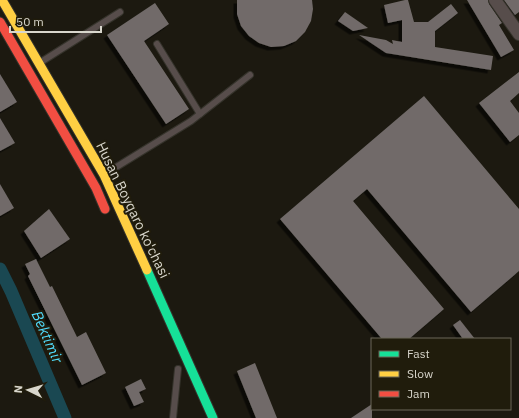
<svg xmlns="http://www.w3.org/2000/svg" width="519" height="418" font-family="'IBM Plex Sans',sans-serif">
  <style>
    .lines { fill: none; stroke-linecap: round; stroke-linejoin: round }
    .canal { stroke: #1a4852; stroke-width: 13 }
    .building { fill: #716b69; filter: url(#shadow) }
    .lane-casing { stroke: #35332b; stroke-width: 8 }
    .street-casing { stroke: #35332b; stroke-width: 14 }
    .fast-casing { stroke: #35332b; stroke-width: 11 }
    .slow-casing { stroke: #35332b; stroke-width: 11 }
    .jam-casing { stroke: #35332b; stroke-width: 11 }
    .lane { stroke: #574d4b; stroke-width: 6 }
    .street { stroke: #574d4b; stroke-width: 12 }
    .fast { stroke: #16e098; stroke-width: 9 }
    .slow { stroke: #ffcf43; stroke-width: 9 }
    .jam { stroke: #f24e42; stroke-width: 9 }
    .labels { text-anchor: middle; stroke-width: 4; stroke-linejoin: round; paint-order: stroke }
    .street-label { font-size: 14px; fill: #d8d6cc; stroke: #201c0c }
    .water-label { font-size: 15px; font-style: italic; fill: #50dafb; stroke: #201c0c }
  </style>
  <defs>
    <filter id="shadow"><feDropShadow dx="-3.5" dy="3.5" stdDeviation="0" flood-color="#0009"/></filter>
  </defs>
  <rect width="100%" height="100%" fill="#1c1910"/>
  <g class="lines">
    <polyline class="canal" points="0,269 11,291 65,418"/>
  </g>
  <g class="building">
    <polygon points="237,0 312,0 313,9 311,21 305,32 296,41 284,46 271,47 259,43 249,36 241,26 237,14"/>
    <polygon points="405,0 408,0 414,22 428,22 451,4 458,13 435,31 435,47 493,56 491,70 386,53 359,35 386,40 393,44 392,40 402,42 402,20 388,23 384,5"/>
    <polygon points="467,0 488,0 489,4 502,23 499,25 514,50 501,57"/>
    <polygon points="504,0 519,0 519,12 515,15"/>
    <polygon points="155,3 169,24 144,41 189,109 166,124 107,35"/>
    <polygon points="345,12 368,28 353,31 338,21"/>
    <polygon points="519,72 519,93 510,101 519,113 519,135 510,142 479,103"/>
    <polygon points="0,74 17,102 0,112"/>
    <polygon points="424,96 519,209 519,271 471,312 367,189 353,201 444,309 409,339 382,339 280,219"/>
    <polygon points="0,118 15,143 0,151"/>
    <polygon points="0,184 14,208 0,216"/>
    <polygon points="49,209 70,239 41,258 24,231"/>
    <polygon points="36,259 50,287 52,286 77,337 86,332 106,373 82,385 28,276 30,274 25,264"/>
    <polygon points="460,320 475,339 463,339 453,325"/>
    <polygon points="255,363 277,418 256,418 237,371"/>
    <polygon points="141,379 146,389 139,392 144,402 134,406 125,387"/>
    <polygon points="372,404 372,418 351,418"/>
  </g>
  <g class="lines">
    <g class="lane-casing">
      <g id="lane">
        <polyline points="157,44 200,114"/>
        <polyline points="41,62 120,12"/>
        <polyline points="105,174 191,121 250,75"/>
        <polyline points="173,418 178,369"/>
      </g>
    </g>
    <g class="street-casing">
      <polyline id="street" points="495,0 519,34"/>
    </g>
    <g class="fast-casing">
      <polyline id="fast" points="147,270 213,418"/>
    </g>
    <g class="slow-casing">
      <polyline id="slow" points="2,0 104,175 147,270"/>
    </g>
    <g class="jam-casing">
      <polyline id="jam" points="0,22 96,188 105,209"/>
    </g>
    <use href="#lane" class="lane"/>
    <use href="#street" class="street"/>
    <use href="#fast" class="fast"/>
    <use href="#slow" class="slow"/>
    <use href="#jam" class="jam"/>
  </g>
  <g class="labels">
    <g class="street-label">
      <text transform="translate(133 210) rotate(64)" y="5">Husan Boyqaro ko'chasi</text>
    </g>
    <g class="water-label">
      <text transform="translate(47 337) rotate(66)" y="5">Bektimir</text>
    </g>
  </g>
  <rect x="371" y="338" width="140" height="72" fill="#201c0c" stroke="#6a6659"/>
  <rect x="379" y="351" width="20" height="6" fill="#16e098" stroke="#6a6659"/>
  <text x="407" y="358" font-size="12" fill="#d8d6cc">Fast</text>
  <rect x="379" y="371" width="20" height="6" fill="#ffcf43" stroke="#6a6659"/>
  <text x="407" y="378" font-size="12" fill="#d8d6cc">Slow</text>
  <rect x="379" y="391" width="20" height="6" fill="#f24e42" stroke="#6a6659"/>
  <text x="407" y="398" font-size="12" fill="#d8d6cc">Jam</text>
  <g transform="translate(28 390) rotate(275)" stroke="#201c0c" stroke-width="3" paint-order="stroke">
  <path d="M0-3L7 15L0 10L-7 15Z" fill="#d8d6cc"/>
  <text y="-6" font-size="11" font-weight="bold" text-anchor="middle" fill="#d8d6cc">N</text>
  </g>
  <path d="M10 26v6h91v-6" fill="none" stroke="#d8d6cc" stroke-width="2"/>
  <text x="16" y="26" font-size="12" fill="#d8d6cc" stroke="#201c0c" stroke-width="3" paint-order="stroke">50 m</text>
</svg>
